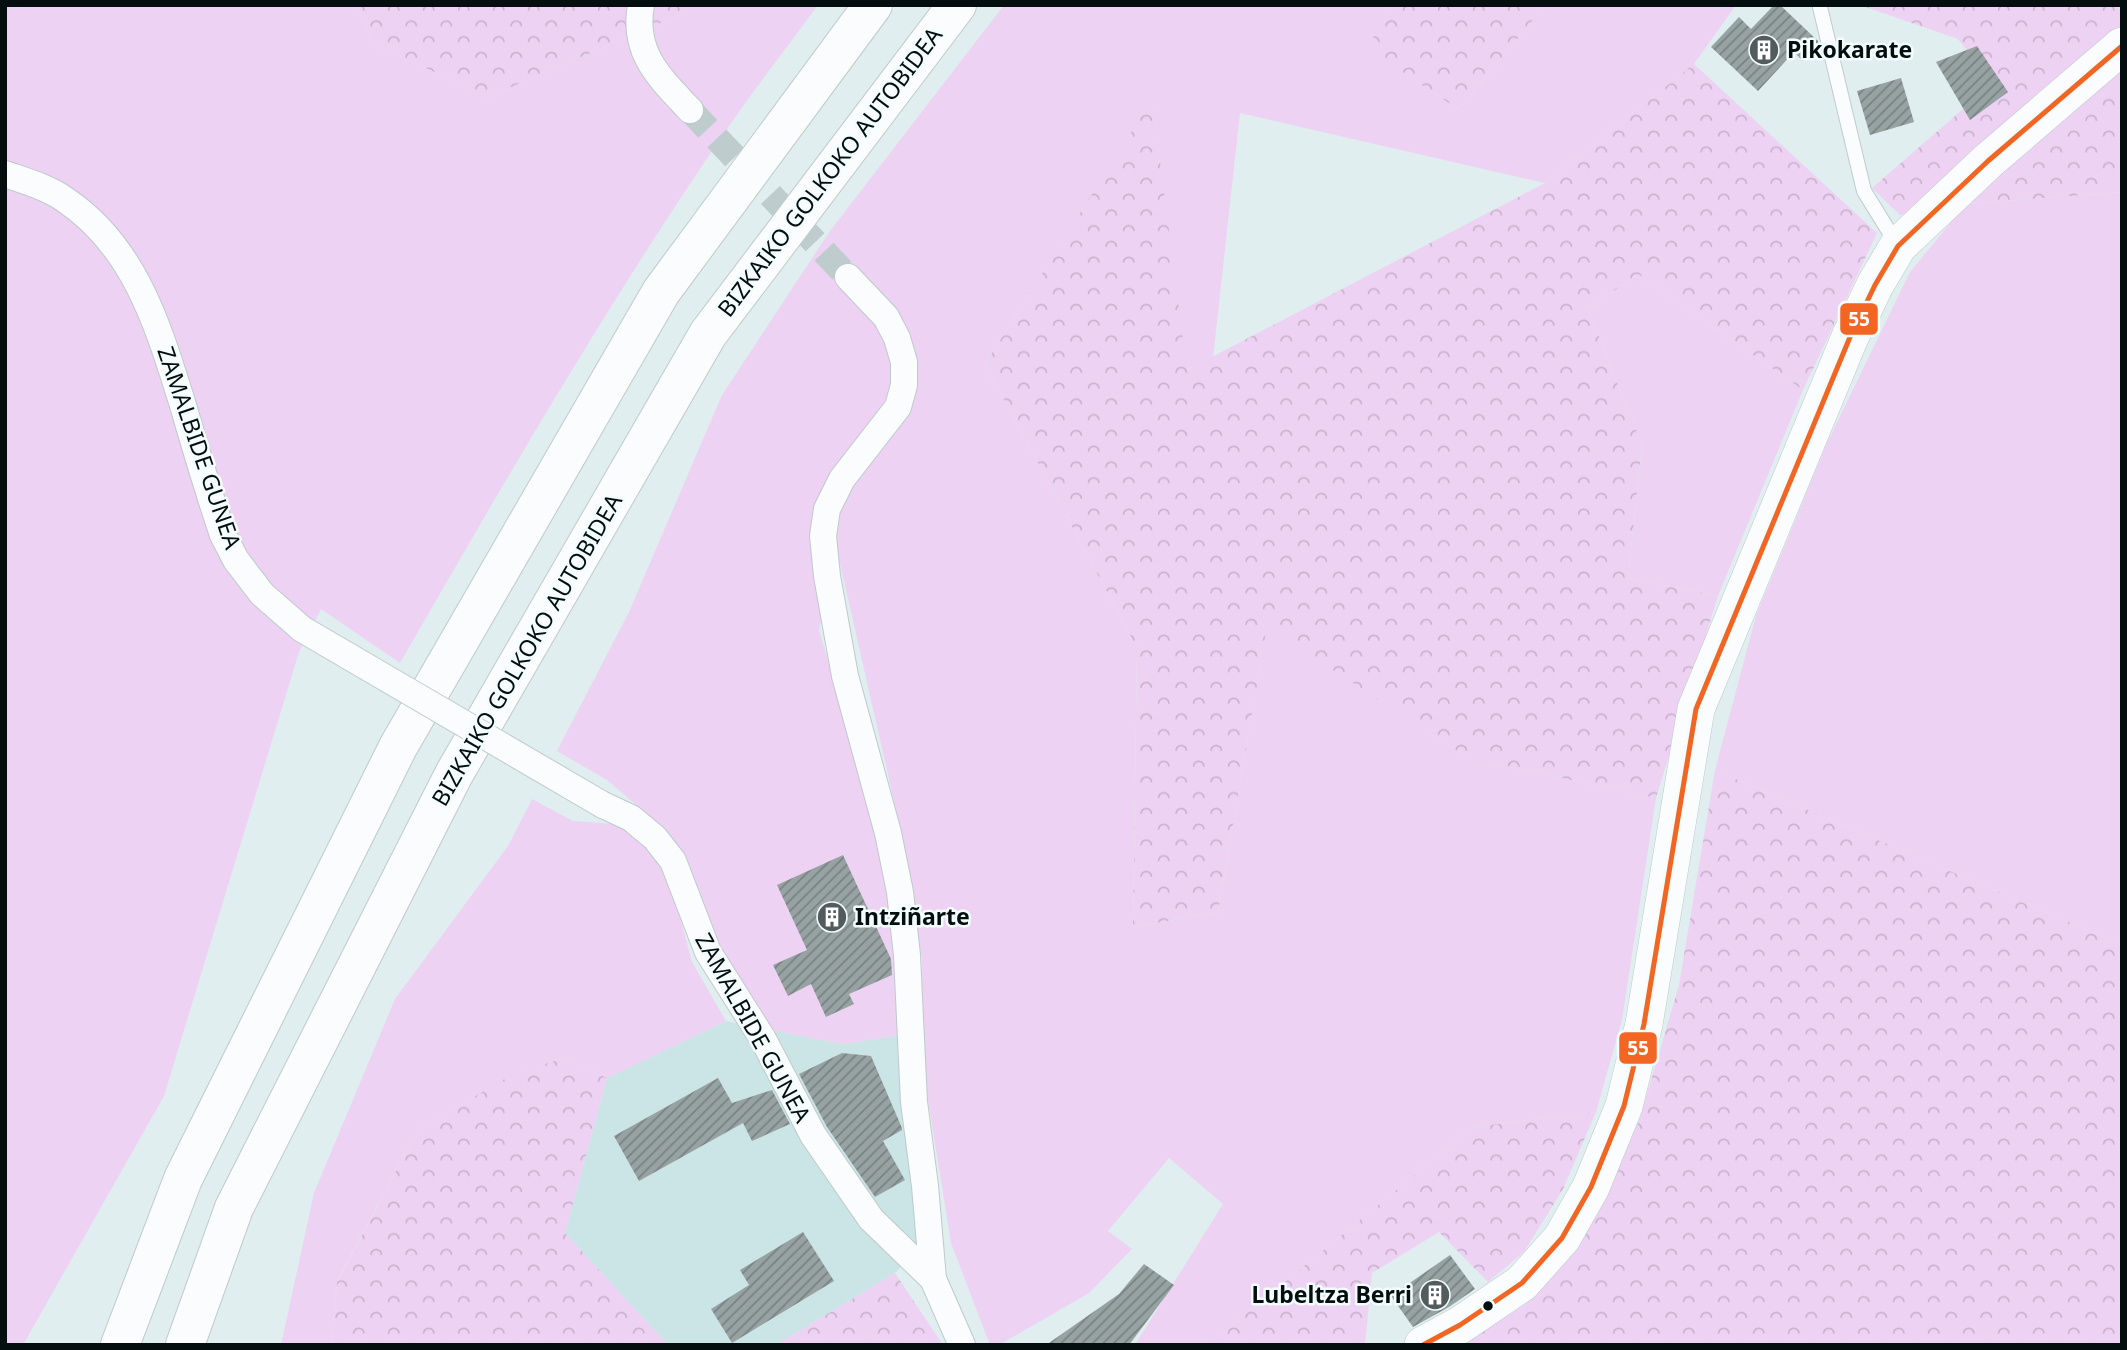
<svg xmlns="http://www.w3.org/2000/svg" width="2127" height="1350" font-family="'Noto Sans',sans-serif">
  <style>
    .built { fill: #cbe4e5 }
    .green { fill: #eed2f3 }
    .forest { fill: url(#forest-crowns) }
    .building { fill: url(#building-hatch) }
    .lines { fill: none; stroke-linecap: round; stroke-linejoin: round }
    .street-tunnel { stroke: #bfcccd; stroke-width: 26; stroke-dasharray: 26 13; stroke-linecap: butt }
    .lane-casing { stroke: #becacb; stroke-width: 16 }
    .street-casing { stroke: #becacb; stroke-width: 28 }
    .secondary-casing { stroke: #becacb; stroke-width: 38 }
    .highway-casing { stroke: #becacb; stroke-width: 40 }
    .lane { stroke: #fafcfd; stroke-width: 14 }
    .street { stroke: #fafcfd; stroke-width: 26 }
    .secondary { stroke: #fafcfd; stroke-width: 37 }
    .highway { stroke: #fafcfd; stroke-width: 38 }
    .street-bridge-casing { stroke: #becacb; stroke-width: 28; stroke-linecap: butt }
    .street-bridge { stroke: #fafcfd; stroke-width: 26 }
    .bus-1-casing { stroke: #f3fdfe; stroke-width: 10 }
    .bus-1 { stroke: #f26522; stroke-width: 5 }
    .bus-dot { fill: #050e0e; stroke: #f3fdfe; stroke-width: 2.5 }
    .labels { text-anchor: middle; stroke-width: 5; stroke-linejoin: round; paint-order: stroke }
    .poi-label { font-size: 23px; font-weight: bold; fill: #050e0e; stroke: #f3fdfe; text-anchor: start }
    .street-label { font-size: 23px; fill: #050e0e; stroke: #f3fdfe }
    .line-badge { stroke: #f3fdfe; stroke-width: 2.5 }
    .badge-label { font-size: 19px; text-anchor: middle; font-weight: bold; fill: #fff }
  </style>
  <defs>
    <pattern id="forest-crowns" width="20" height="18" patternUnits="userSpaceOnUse" patternTransform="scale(1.75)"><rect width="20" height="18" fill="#eed2f3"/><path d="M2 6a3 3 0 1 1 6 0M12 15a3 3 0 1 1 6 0" fill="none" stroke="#cbb3cf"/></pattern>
    <pattern id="building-hatch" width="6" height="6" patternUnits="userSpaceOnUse" patternTransform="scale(1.75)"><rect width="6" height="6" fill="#97a2a3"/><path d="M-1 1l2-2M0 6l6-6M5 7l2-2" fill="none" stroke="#798283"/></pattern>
  </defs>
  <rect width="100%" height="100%" fill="#e0eeef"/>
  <polygon class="built" points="726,1021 843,1044 901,1035 921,1245 895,1273 776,1345 668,1345 565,1233 607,1078"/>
  <g class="green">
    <path d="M5,5H358L372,43L488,97L679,15L691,5H818C788,46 756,87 727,129C609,301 504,482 400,663L321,609L299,652L164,1096L23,1345H5Z"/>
    <polygon points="1004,5 1393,5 1368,48 1459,110 1545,5 1736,5 1694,64 1545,183 1240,113 1213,358 1186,370 1152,100 985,364 1137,648 1133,927 1218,912 1267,626 1468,758 1656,798 1622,1020 1596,1112 1473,1127 1208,1345 1135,1345 1223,1204 1169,1158 1108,1231 1132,1249 1089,1293 999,1345 990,1345 951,1243 923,1068 922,958 894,801 837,550 819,630 871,808 895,926 901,1035 843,1044 772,1030 707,931 661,826 607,780 557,751 629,612 722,395 830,231"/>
    <polygon points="2122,192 2122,945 1715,770 1756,616 1827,443 1910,272 1966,204"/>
    <polygon points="1638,274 1803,390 1718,596 1628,578 1642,445 1588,309"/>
    <polygon points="532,799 573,821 616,824 646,844 667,870 692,962 726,1021 607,1078 564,1058 514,1074 418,1130 337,1281 331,1345 281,1345 314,1193 395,999 508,846"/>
  </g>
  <g class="forest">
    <polygon points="358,5 691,5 679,15 488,97 372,43"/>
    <polygon points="1393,5 1545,5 1459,110 1367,48"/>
    <polygon points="1860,5 2122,5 2122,192 1966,204 1900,215 1872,188 1993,83 1958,39"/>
    <polygon points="1694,64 1877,233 1803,390 1638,274 1588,309 1642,445 1628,578 1718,596 1656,798 1468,758 1267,627 1218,912 1133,927 1137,648 985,364 1152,99 1187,370 1545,183"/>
    <polygon points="1715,770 2122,945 2122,1345 1448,1345 1588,1229 1639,1121 1679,985"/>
    <polygon points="564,1058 607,1078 565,1233 668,1345 331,1345 337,1282 418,1130 513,1074"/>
    <polygon points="1596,1112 1563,1189 1524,1252 1488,1282 1439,1232 1372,1273 1365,1345 1208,1345 1473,1127"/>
    <polygon points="895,1273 943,1345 776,1345"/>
  </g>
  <g class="building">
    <polygon points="1774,5 1780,5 1818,41 1819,45 1803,61 1794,52 1758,91 1711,47 1739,17 1751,29"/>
    <polygon points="1977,46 2008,92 1970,120 1936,62"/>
    <polygon points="1901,78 1914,122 1870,135 1857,91"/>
    <polygon points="843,855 891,959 892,975 849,994 854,1004 826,1017 811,984 788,996 773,965 807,950 777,885"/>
    <polygon points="842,1053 871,1056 902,1128 902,1130 883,1141 905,1180 875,1197 827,1127 799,1074"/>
    <polygon points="718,1078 732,1103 772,1090 790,1124 752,1141 743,1123 639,1181 614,1136"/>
    <polygon points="803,1232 834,1281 732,1343 711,1309 749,1285 740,1270"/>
    <polygon points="1450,1255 1475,1289 1449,1307 1413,1327 1391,1296"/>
    <polygon points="1144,1264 1174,1285 1129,1345 1046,1345 1119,1294"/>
  </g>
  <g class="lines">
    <polyline class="street-tunnel" points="690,110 848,277"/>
    <g class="lane-casing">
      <polyline id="lane" points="1820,7 1864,191 1898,246"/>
    </g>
    <g class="street-casing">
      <g id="street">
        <path d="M641,5C632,53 660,78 690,110"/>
        <path d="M5,174C25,181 47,187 64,199C135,246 158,326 182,402C195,447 208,491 223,535L236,560L262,594L302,629"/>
        <polyline points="848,277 886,317 897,338 904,362 904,385 898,407 842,479 827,509 823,536 827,576 845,676 888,833 900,892 907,955 914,1102 925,1186 933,1279 962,1345"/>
        <polyline points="603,805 631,818 655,838 673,861 708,952 763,1039 813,1135 871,1219 933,1279"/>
      </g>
    </g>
    <g class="secondary-casing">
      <polyline id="secondary" points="1423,1345 1460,1325 1522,1283 1562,1238 1591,1187 1624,1106 1644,1024 1696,709 1850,337 1875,285 1898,246 1988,161 2122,46"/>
    </g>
    <g class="highway-casing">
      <g id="highway">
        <polyline points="120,1345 183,1179 398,747 661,292 873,5"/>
        <polyline points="185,1345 234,1208 454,774 708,334 957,5"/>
      </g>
    </g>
    <use href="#lane" class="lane"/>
    <use href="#street" class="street"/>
    <use href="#secondary" class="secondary"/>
    <use href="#highway" class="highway"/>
    <g class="street-bridge-casing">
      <polyline id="street-bridge" points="302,629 603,805"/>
    </g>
    <use href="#street-bridge" class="street-bridge"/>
    <g class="bus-1-casing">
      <polyline id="bus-1" points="1423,1345 1460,1325 1522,1283 1562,1238 1591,1187 1624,1106 1644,1024 1696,709 1850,337 1875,285 1898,246 1988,161 2122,46"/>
    </g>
    <use href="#bus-1" class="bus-1"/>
  </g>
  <defs>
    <g id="building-disc" transform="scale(1.575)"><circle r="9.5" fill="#525c5d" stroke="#f3fdfe"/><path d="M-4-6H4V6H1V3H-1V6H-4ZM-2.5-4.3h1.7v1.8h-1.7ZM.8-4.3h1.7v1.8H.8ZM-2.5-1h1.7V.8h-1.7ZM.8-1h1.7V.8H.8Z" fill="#fff"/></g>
  </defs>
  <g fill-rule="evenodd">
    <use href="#building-disc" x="1764" y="50"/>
    <use href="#building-disc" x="832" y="917"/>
    <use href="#building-disc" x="1435" y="1295"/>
  </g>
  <circle class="bus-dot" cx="1488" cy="1306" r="6"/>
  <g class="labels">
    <g class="poi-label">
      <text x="1787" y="58">Pikokarate</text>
      <text x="855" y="925">Intziñarte</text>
      <text x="1412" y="1303" text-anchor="end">Lubeltza Berri</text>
    </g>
    <g class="street-label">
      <text transform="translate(830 172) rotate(-53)" y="8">BIZKAIKO GOLKOKO AUTOBIDEA</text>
      <text transform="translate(199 448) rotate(71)" y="8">ZAMALBIDE GUNEA</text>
      <text transform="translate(527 650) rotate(-60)" y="8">BIZKAIKO GOLKOKO AUTOBIDEA</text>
      <text transform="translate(753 1028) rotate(61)" y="8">ZAMALBIDE GUNEA</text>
    </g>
  </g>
  <g class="line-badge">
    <rect x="1839" y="302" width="40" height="34" rx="7" fill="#f26522"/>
    <rect x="1618" y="1031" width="40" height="34" rx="7" fill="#f26522"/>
  </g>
  <g class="badge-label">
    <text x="1859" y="326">55</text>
    <text x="1638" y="1055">55</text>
  </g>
  <rect width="2127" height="1350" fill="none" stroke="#050e0e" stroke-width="14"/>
</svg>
